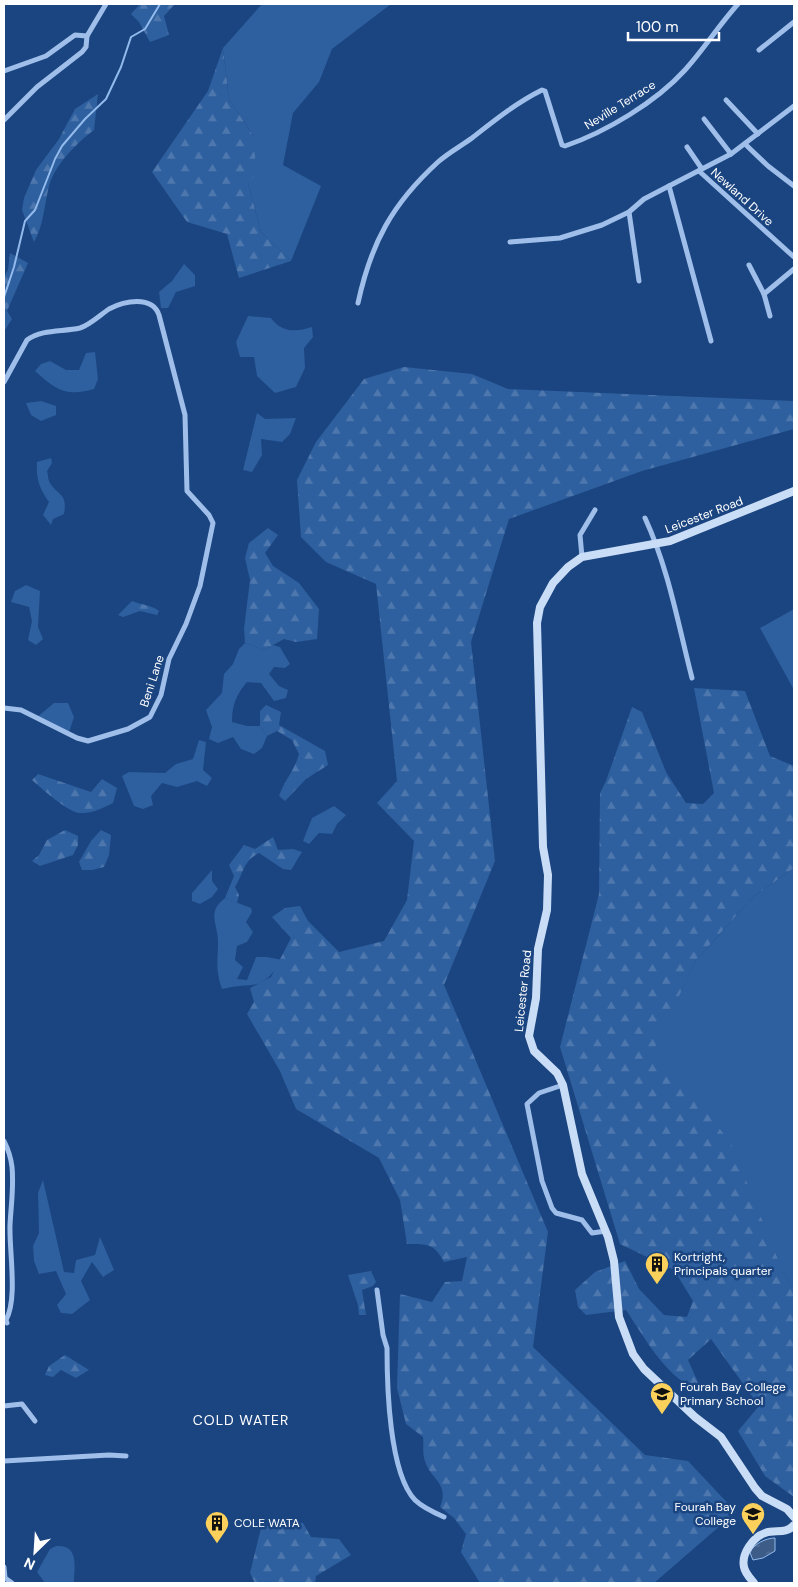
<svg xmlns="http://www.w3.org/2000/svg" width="798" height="1587" font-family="'DM Sans',sans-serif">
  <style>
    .green { fill: #2e5f9f }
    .forest { fill: url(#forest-firs) }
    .water { fill: url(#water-ripples); stroke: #92baec }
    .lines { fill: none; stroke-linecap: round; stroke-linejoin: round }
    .stream { stroke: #92baec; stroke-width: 2 }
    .street { stroke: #9fbfea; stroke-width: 5 }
    .secondary { stroke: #caddf7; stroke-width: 8 }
    .labels { text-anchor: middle; stroke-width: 5; stroke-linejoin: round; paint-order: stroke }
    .street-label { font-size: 12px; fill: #fff; stroke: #1b4580 }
    .poi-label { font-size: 12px; fill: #fff; stroke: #1b4580; text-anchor: start }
    .neighbourhood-label { font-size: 14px; letter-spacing: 1px; fill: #fff; stroke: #1b4580 }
  </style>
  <defs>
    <pattern id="forest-firs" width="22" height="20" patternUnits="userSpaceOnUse" patternTransform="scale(1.25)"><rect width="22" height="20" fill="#2e5f9f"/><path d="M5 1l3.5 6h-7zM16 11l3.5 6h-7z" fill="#4d77ad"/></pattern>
    <pattern id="water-ripples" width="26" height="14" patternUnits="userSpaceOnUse" patternTransform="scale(1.25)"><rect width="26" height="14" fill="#3d5c88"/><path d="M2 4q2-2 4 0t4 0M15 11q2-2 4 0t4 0" fill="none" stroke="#5a749a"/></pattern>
  </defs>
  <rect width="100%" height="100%" fill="#1b4580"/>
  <g class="green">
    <polygon points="262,4 391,4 332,49 319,82 293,113 283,165 321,186 291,261 261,232 248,183 254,137 229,99 223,48"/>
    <polygon points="184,264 195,275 195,286 176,292 168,308 161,308 159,292 172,281"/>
    <path d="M248,316L271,318C282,333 296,332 312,327L313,337L304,348L305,368L296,387L275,393L257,376L254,357H240L236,342Z"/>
    <path d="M95,352L98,379L94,389C66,397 56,390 35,371L41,364L50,361L66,370H79L86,353Z"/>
    <polygon points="41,401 56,406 56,415 41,421 31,415 26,403"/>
    <polygon points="257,413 265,419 296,418 290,434 282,442 261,439 262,455 252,472 243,470"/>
    <path d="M51,458L52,463L47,471C48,474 48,480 50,483C58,496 68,493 64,514L53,519L51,525L43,515L49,502C39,488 36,479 37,462Z"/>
    <polygon points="26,585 40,591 38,627 43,639 36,645 28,640 32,621 29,607 11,602 15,591"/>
    <polygon points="794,609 794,690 760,628"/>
    <path d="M245,643L264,650L273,645L280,647L290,664L285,668L274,667L269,674L279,686L288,690L286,698L274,701L261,683L247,682C236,695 232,705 232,722L247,726H260L267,736L262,748L254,754L241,749L233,737L218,743L209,739L212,727L206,710L222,693L224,674L233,664L239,649Z"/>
    <polygon points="54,703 68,703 74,717 69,732 36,718"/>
    <polygon points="199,740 206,742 203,770 212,778 207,786 197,781 177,787 162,783 151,796 153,805 143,809 134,806 122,776 129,772 165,773 176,764 193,759"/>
    <polygon points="334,806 346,815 337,824 332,834 319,833 309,844 303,841 312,818"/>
    <polygon points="794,868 794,1290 649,1058 696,960 753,897"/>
    <polygon points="212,870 212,881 218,889 212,897 200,904 192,901 192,893"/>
    <path d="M225,898L251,908L252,912L246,922L253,932L247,942L237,946L235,960L243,967L237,979L247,980L256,957H267L282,960C260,994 255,981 222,989C215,969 218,961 218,942C218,923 206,913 225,898Z"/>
    <polygon points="43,1180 64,1272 74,1273 76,1260 95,1255 100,1237 114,1270 103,1277 92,1262 81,1281 90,1300 72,1314 61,1313 57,1305 66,1294 56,1271 39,1274 34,1261 33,1246 39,1233 38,1193"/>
    <path d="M56,1546C80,1544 74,1568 74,1583H45L37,1572L50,1549Z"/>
  </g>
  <g class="forest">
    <polygon points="140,4 175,4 164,16 169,35 150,42 139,22 131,14"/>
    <polygon points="223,48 229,99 254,137 256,175 248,183 261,232 291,261 239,278 227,234 187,222 152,172 208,91"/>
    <path d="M98,94L94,130C77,143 55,164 49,186C44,206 44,224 34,242L22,210L24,198L36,170L59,139L75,109Z"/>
    <polygon points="10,253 28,263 7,311 12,319 4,331 4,277 8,270"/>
    <path d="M404,367L472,374L508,389L794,401V429L642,471L509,519L471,642L495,861L444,985L548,1232L533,1347L645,1455L688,1461L736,1512L654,1583H480L461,1552L466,1534L454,1518L440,1507C450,1483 430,1479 425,1461C422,1454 424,1444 423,1437L406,1424L397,1388L400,1294L432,1302L445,1282L462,1281L467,1257L444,1262C434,1243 427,1244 407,1244L400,1200L379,1158L296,1109L280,1071L247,1014L254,1002L250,988L271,977L291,938L272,917L285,908L300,906L308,921L339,952L384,941L407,900L414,841L377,803L397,781L376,584L326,562L301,537L297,480L316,442L364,379Z"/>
    <polygon points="268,528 278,535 265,553 273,566 299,583 319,609 317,639 296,642 284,639 264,650 245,643 244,629 250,580 245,558 249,543"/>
    <path d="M132,601C141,605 152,605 159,611L157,615L140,611L123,617L118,615Z"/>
    <path d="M694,688L745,691L770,756L794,766V868L753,897L696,960L650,1058L681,1080L731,1143L783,1272L794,1290V1497L765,1476L738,1431L759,1406L711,1339L688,1360L701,1389C670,1385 643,1335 626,1310L586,1315L578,1307L575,1290L595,1272L625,1261L639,1289L664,1315L687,1317L693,1301L674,1270L620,1244L560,1047L599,894L600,793L606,781L632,707L642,712L666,772L686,803L703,804L714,793Z"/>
    <path d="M266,705L281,712L279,725L325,751L328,765L306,779L285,801L279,796C285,779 294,772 299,754L292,740L277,731L267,736L260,726V711Z"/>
    <path d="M38,774L91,792L102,779L117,788L113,803C103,808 91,814 80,813C69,813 41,788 32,780Z"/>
    <polygon points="65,830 78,836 78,845 73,855 40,866 32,861 39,855 47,840"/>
    <polygon points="101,830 111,835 109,855 104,867 92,870 82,870 79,862 91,841"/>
    <path d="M273,837L278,850L293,849L302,852L291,870L283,869L259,853C242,862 244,873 235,887L239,895L237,903L225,898L234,876L229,865L244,845L255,849Z"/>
    <polygon points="371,1271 376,1282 373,1286 362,1290 366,1315 359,1315 358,1305 348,1275"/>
    <polygon points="65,1355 89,1370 76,1378 61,1370 53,1377 45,1375 49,1366"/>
    <polygon points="280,1522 303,1523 311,1537 339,1539 351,1555 316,1576 315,1583 255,1583 250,1573 261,1528"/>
  </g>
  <path class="water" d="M775,1538V1551L763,1558L753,1560L750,1553C753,1544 766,1538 775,1538Z"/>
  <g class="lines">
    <polyline class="stream" points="4,297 14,267 25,221 35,210 55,159 62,146 85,119 106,99 121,67 131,37 145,29 160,4"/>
    <g class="street">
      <polyline points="759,50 794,22"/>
      <polyline points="4,71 46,56 75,35 87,36"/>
      <polyline points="726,100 758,134"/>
      <polyline points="704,119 731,154"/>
      <polyline points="4,120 37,87 82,52 86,47 87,36 106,4"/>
      <polyline points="745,144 768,166 794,186"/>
      <polyline points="687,147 702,169"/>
      <polyline points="699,171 794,257"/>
      <polyline points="669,186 711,341"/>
      <polyline points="629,212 639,281"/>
      <polyline points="510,242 560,238 602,225 629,212 644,199 669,186 731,154 794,106"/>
      <polyline points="749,265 764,294"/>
      <path d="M358,303C371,243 392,204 438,162C448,153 461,146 472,138C495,120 516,103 542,90L545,91L562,145L565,146C606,132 656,102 685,70C704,49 719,25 738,4"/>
      <polyline points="770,316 764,294 794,269"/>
      <path d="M4,382L27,340C42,329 62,332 80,328C90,325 100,315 109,309C124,301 152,295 159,315L185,415L187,491L209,515L213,523L200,586L186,624L169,659L161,695L150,717L128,729L88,741L77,738L21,710L4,708"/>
      <path d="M645,518C669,570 678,624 692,678"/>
      <polyline points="582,557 580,535 595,510"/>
      <polyline points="563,1085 539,1093 527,1104 542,1181 552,1208 556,1213 582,1220 592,1233 606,1231"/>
      <path d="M4,1141C8,1149 11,1158 12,1167C14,1187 11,1205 10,1225C9,1250 18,1299 6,1320L7,1323"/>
      <path d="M377,1290L383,1335L387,1348C387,1385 389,1473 415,1500C422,1507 435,1513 444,1517"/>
      <polyline points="4,1406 22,1404 35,1421"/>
      <polyline points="4,1461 109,1455 126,1456"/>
      <polyline points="4,1567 5,1578 12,1583"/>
    </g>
    <g class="secondary">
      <polyline points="794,491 670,541 582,557 568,567 553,583 540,607 537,623 543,847 548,875 547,910 538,949 536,998 529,1036 534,1051 557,1073 563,1085 582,1174 608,1237 614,1261 619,1317 633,1354 644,1369 695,1417 721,1437 755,1488 762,1496 787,1509 794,1517"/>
      <path d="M754,1583C750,1578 745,1573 744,1567C741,1554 753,1537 765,1533C776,1529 785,1535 794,1525"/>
    </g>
  </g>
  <defs>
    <g id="building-pin" transform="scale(1.25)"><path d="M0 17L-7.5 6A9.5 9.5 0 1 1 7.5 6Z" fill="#fbd05b" stroke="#1b4580"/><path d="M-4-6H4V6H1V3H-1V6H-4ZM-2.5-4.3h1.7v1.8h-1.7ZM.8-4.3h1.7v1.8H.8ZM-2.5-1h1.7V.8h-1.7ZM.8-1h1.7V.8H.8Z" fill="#111"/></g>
    <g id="school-pin" transform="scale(1.25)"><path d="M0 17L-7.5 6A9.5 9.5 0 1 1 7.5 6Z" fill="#fbd05b" stroke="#1b4580"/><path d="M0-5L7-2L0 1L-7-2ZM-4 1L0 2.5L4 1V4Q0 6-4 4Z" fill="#111"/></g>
    <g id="university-pin" transform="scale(1.25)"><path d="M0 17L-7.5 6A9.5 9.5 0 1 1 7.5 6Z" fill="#fbd05b" stroke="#1b4580"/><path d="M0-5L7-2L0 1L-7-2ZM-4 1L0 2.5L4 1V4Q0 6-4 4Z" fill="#111"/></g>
  </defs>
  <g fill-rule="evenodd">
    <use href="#building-pin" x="657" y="1264"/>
    <use href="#school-pin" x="662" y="1394"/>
    <use href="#university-pin" x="753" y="1514"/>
    <use href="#building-pin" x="217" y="1523"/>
  </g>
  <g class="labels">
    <g class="street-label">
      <text transform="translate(620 105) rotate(-32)" y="4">Neville Terrace</text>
      <text transform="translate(742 197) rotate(42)" y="4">Newland Drive</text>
      <text transform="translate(704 515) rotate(-21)" y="4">Leicester Road</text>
      <text transform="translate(152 681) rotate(-72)" y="4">Beni Lane</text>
      <text transform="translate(523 991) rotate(-84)" y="4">Leicester Road</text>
    </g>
    <g class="poi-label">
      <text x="674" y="1261">Kortright,<tspan x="674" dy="14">Principals quarter</tspan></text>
      <text x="680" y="1391">Fourah Bay College<tspan x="680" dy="14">Primary School</tspan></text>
      <text x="736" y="1511" text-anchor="end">Fourah Bay<tspan x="736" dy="14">College</tspan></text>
      <text x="234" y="1527">COLE WATA</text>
    </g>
    <g class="neighbourhood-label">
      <text x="241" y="1425">COLD WATER</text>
    </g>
  </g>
  <rect width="798" height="1587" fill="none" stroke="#ffffff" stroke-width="10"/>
  <g transform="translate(35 1552) rotate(205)" stroke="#1b4580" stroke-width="4" paint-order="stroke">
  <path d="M0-4L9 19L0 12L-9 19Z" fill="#ffffff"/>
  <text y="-8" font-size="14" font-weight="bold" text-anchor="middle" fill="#ffffff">N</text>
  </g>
  <path d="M628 32v8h91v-8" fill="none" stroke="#ffffff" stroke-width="2.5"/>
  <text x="636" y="32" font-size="15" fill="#ffffff" stroke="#1b4580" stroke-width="4" paint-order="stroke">100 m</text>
</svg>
